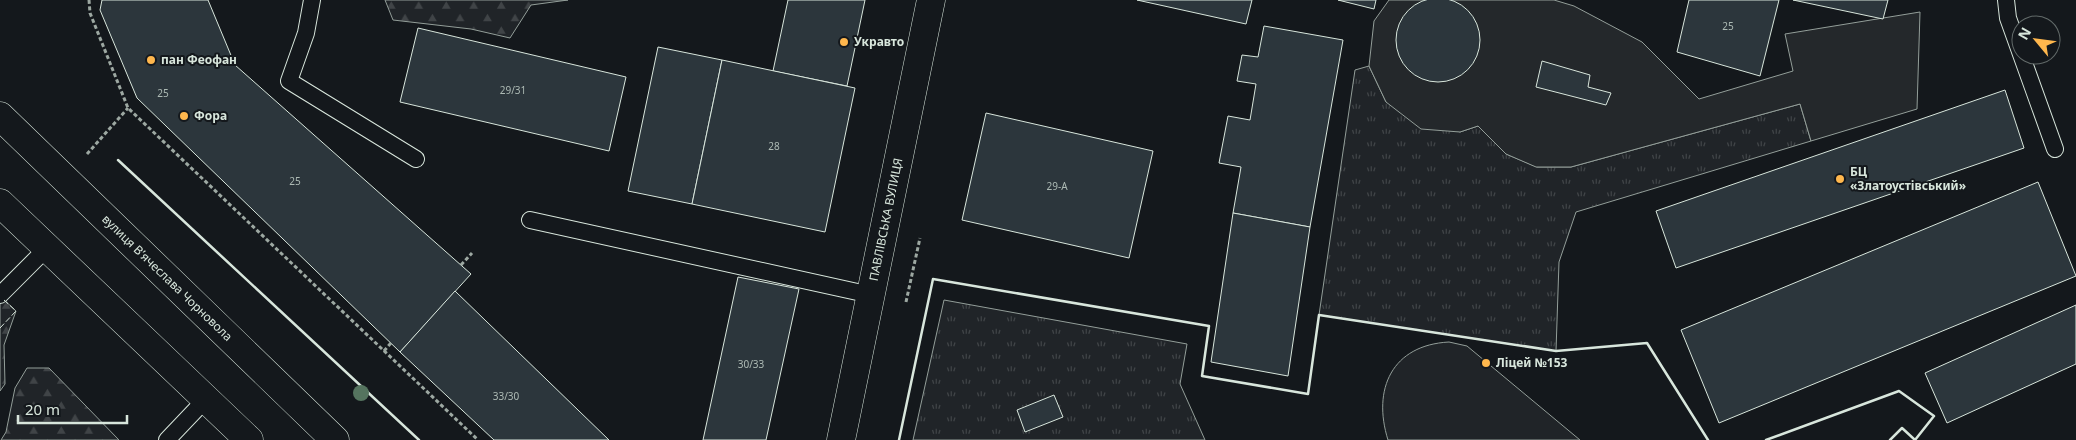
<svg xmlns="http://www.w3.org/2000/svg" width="2076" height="440" font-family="'Noto Sans',sans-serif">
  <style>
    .grass { fill: url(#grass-tufts); stroke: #939e99 }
    .forest { fill: url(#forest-firs); stroke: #939e99 }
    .garden { fill: #202428; stroke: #939e99 }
    .parking { fill: #24282b; stroke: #939e99 }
    .building { fill: #2c363c; stroke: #d8e6dc }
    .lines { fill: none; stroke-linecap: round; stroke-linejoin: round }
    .service-casing { stroke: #d8e6dc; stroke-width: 18 }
    .minor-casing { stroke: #d8e6dc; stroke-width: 29 }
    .secondary-casing { stroke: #d8e6dc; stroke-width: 29 }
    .path { stroke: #9da8a2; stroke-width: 3; stroke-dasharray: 4 2.5; stroke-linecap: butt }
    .service { stroke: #14181c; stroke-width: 16 }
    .minor { stroke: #14181c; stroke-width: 28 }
    .secondary { stroke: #14181c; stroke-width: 28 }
    .fence { stroke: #d8e6dc; stroke-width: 1; stroke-dasharray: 6 2.5; stroke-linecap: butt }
    .wall { stroke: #d8e6dc; stroke-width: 2.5 }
    .tree { fill: #55745f }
    .poi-dot { fill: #ffb74d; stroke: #14181c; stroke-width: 2 }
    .labels { text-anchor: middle; stroke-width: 4; stroke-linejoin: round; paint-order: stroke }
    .number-label { font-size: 10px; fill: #adbab4 }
    .poi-label { font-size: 12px; font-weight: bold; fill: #d8e6dc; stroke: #14181c; text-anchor: start }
    .street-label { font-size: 12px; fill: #d8e6dc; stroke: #14181c }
  </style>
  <defs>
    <pattern id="grass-tufts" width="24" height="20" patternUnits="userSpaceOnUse" patternTransform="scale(1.25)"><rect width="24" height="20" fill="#202428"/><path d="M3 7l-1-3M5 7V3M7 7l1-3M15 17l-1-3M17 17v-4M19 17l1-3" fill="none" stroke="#404447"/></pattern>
    <pattern id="forest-firs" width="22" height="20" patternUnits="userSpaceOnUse" patternTransform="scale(1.25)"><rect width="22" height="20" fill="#202428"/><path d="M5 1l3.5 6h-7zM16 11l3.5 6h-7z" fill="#404447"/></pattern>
  </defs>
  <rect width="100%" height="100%" fill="#14181c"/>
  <g class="grass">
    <polygon points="1369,66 1386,102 1460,132 1478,126 1506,154 1537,167 1571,167 1800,104 1811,141 1576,212 1559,262 1556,351 1319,315 1355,70"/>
    <polygon points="944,300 1187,344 1180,384 1205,440 913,440"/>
  </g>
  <g class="forest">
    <polygon points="385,0 568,0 531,5 510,38 471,29 393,20"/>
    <polygon points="0,296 16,311 4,345 5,384 0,391"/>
    <polygon points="27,368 49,368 119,440 1,440 6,432 15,388"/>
  </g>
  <path class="garden" d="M1449,342L1467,346L1580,440H1388C1372,389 1392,345 1449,342Z"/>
  <polygon class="parking" points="1389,0 1554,0 1574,6 1642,42 1699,99 1793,71 1785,34 1920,12 1917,109 1811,141 1800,104 1571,167 1536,167 1506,154 1478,126 1460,132 1421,129 1386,102 1369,66 1374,21"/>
  <g class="building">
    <circle cx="1438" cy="40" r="42"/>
    <polygon points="102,0 208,0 235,65 471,274 400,352 137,98 100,10"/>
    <polygon points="788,0 865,0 847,86 773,71"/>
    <polygon points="1137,0 1252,0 1246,24"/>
    <polygon points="1338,0 1376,0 1374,9"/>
    <polygon points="1689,0 1779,0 1760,76 1677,52"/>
    <polygon points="1793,0 1888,0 1883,19"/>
    <polygon points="1264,26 1343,40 1310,227 1233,213 1241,167 1219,163 1228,116 1250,120 1256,84 1237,81 1242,55 1258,57"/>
    <polygon points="418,28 626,77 609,151 400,102"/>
    <polygon points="658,47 722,60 692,204 628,191"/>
    <polygon points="722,60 855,88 825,232 692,204"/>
    <polygon points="1542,61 1590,75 1588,87 1611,93 1606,105 1536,87"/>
    <polygon points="2005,90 2024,148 1676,268 1656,211"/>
    <polygon points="986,113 1153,151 1129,258 962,220"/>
    <polygon points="2038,182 2076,276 1719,423 1681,330"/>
    <polygon points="1233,213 1310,227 1288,376 1211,362"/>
    <polygon points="738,277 799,289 766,440 703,440"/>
    <polygon points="455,291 609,440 494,440 400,352"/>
    <polygon points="2076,305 2076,364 1947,423 1925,373"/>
    <polygon points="1054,395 1063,417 1025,432 1017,410"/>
  </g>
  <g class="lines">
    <g class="service-casing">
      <g id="service">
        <polyline points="312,0 306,33 289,81 416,159"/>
        <polyline points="2006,0 2008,18 2055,149"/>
        <polyline points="530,220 871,295"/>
        <polyline points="0,295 47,248"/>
        <polyline points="167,440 206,399"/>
      </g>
    </g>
    <g class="minor-casing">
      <g id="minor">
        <path id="s1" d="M841,440L931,0"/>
      </g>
    </g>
    <g class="secondary-casing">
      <g id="secondary">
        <polyline points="0,116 335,440"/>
        <polyline points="0,203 249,440"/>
      </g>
    </g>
    <g class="path">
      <polyline points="89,0 90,13 128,108 478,440"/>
      <polyline points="87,154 128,108"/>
      <polyline points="461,265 472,253"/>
      <polyline points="906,302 920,238"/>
      <polyline points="384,351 391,343"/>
    </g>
    <use href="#service" class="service"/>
    <use href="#minor" class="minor"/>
    <use href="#secondary" class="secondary"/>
    <polyline class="fence" points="0,328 16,311 4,300"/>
    <g class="wall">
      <polyline points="118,160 419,440"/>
      <polyline points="899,440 933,279 1209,326 1202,376 1308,394 1319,315 1556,351 1647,343 1708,440"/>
      <polyline points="1766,440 1899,391 1934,416 1915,440 1902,428 1890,440"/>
    </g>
  </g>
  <circle class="tree" cx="361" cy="393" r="8"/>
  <g class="poi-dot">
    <circle cx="844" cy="42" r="5"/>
    <circle cx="151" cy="60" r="5"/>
    <circle cx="184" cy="116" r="5"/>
    <circle cx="1840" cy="179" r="5"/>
    <circle cx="1486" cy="363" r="5"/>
  </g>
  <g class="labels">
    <g class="number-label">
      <text x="1728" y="30">25</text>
      <text x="513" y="94">29/31</text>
      <text x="163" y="97">25</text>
      <text x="774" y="150">28</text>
      <text x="295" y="185">25</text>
      <text x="1057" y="190">29-А</text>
      <text x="751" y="368">30/33</text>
      <text x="506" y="400">33/30</text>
    </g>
    <g class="poi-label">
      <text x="854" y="46">Укравто</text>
      <text x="161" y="64">пан Феофан</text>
      <text x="194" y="120">Фора</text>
      <text x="1850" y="176">БЦ<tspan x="1850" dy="14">«Златоустівський»</tspan></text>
      <text x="1496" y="367">Ліцей №153</text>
    </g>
    <g class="street-label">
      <text dy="4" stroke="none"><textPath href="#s1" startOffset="225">ПАВЛІВСЬКА ВУЛИЦЯ</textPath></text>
      <text transform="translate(167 278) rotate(44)" y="4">вулиця Вʼячеслава Чорновола</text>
    </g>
  </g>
  <g transform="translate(2036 40) rotate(299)"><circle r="24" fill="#14181c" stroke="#626a69"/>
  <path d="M0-4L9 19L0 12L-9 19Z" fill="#ffb74d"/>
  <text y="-8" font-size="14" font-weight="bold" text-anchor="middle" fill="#d8e6dc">N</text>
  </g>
  <path d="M18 415v8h109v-8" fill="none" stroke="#d8e6dc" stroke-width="2.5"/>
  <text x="25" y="415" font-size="15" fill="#d8e6dc" stroke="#14181c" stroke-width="4" paint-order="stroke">20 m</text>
</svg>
